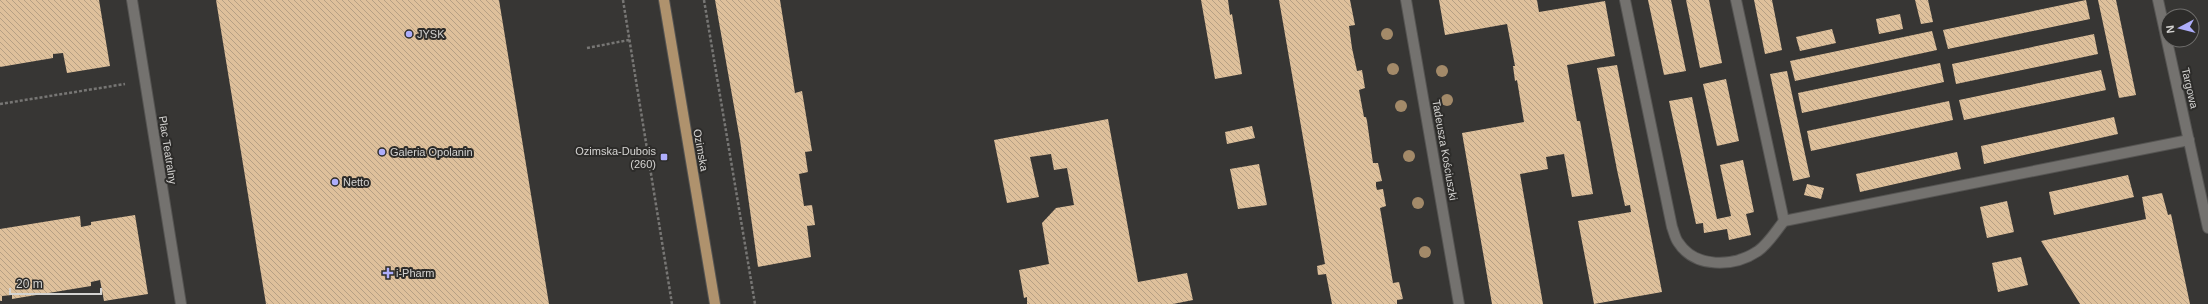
<svg xmlns="http://www.w3.org/2000/svg" width="2208" height="304" font-family="Helvetica,sans-serif">
  <style>
    .building { fill: url(#building-back-hatch) }
    .lines { fill: none; stroke-linecap: round; stroke-linejoin: round }
    .minor-casing { stroke: #555452; stroke-width: 12 }
    .major-casing { stroke: #555452; stroke-width: 12 }
    .path { stroke: #777674; stroke-width: 2.5; stroke-dasharray: 3 2; stroke-linecap: butt }
    .minor { stroke: #74726f; stroke-width: 10 }
    .major { stroke: #af926d; stroke-width: 10 }
    .tree { fill: #a38a69 }
    .poi-dot { fill: #aeaefb; stroke: #2d2c2a; stroke-width: 1.5 }
    .labels { text-anchor: middle; stroke-width: 4; stroke-linejoin: round; paint-order: stroke }
    .poi-label { font-size: 11px; fill: #d4d3d1; stroke: #2d2c2a; text-anchor: start }
    .street-label { font-size: 11px; fill: #d4d3d1; stroke: #2d2c2a }
  </style>
  <defs>
    <pattern id="building-back-hatch" width="6" height="6" patternUnits="userSpaceOnUse"><rect width="6" height="6" fill="#dec09b"/><path d="M-1 5l2 2M0 0l6 6M5-1l2 2" fill="none" stroke="#b6a084"/></pattern>
  </defs>
  <rect width="100%" height="100%" fill="#373634"/>
  <g class="building">
    <polygon points="0,0 99,0 110,66 67,73 63,53 53,54 53,58 0,67"/>
    <polygon points="216,0 499,0 549,304 266,304"/>
    <polygon points="715,0 780,0 795,93 802,91 812,151 805,152 808,172 799,174 804,206 812,205 815,225 807,226 811,257 758,267 740,140"/>
    <polygon points="1201,0 1228,0 1230,15 1232,14 1242,74 1215,79"/>
    <polygon points="1279,0 1350,0 1355,25 1349,26 1352,48 1357,71 1362,70 1365,88 1359,90 1364,117 1366,117 1367,121 1373,163 1378,163 1382,181 1376,182 1376,186 1377,190 1383,189 1386,206 1380,208 1393,283 1399,282 1403,299 1397,300 1397,304 1332,304 1326,274 1318,275 1317,266 1325,264"/>
    <polygon points="1439,0 1537,0 1539,12 1605,1 1615,56 1567,65 1577,121 1580,121 1593,194 1572,197 1564,154 1546,157 1548,169 1520,174 1543,304 1492,304 1462,133 1524,122 1517,80 1515,81 1513,66 1515,66 1507,24 1445,35"/>
    <polygon points="1648,0 1671,0 1686,71 1664,75"/>
    <polygon points="1686,0 1709,0 1722,63 1700,68"/>
    <polygon points="1754,0 1772,0 1782,50 1765,54"/>
    <polygon points="1915,0 1928,0 1933,22 1921,24"/>
    <polygon points="2086,0 2090,19 1948,49 1943,30"/>
    <polygon points="2098,0 2116,0 2136,95 2119,98"/>
    <polygon points="1900,14 1903,29 1879,34 1876,19"/>
    <polygon points="1832,29 1836,43 1800,51 1796,37"/>
    <polygon points="1932,31 1937,50 1795,81 1790,61"/>
    <polygon points="2094,34 2098,54 1956,84 1952,64"/>
    <polygon points="1940,63 1944,82 1802,113 1798,93"/>
    <polygon points="1617,65 1662,292 1594,304 1578,221 1631,212 1630,205 1625,206 1617,170 1597,68"/>
    <polygon points="2101,70 2106,90 1964,120 1959,100"/>
    <polygon points="1787,71 1810,177 1793,181 1770,74"/>
    <polygon points="1726,79 1739,141 1717,146 1703,84"/>
    <polygon points="1692,97 1717,219 1731,216 1720,165 1743,160 1754,212 1746,214 1751,235 1729,240 1727,229 1704,233 1703,223 1696,224 1669,101"/>
    <polygon points="1949,101 1953,120 1811,151 1807,131"/>
    <polygon points="2114,117 2118,134 1984,164 1981,146"/>
    <polygon points="1108,119 1138,282 1187,273 1193,300 1173,304 1027,304 1027,297 1024,298 1019,270 1049,264 1042,223 1056,208 1074,205 1067,168 1054,170 1051,154 1030,157 1039,197 1007,203 994,140"/>
    <polygon points="1252,126 1255,138 1227,144 1225,132"/>
    <polygon points="1957,152 1961,169 1860,192 1856,174"/>
    <polygon points="1259,164 1267,205 1238,209 1230,169"/>
    <polygon points="2128,175 2134,197 2054,215 2049,192"/>
    <polygon points="1807,184 1824,188 1821,199 1804,195"/>
    <polygon points="2162,193 2168,215 2171,214 2190,304 2080,304 2041,241 2146,219 2142,197"/>
    <polygon points="2007,201 2014,232 1987,238 1980,207"/>
    <polygon points="135,215 148,294 104,301 100,280 91,282 91,286 12,299 12,295 2,296 2,301 0,301 0,229 80,216 81,227 91,225 91,222"/>
    <polygon points="2021,257 2028,285 1998,292 1992,263"/>
  </g>
  <g class="lines">
    <g class="minor-casing">
      <g id="minor">
        <polyline points="132,0 181,304"/>
        <polyline points="1406,0 1459,304"/>
        <path d="M1625,0L1672,227C1674,232 1675,238 1678,242C1695,269 1734,267 1758,251C1768,244 1776,231 1784,221L2189,140"/>
        <polyline points="1736,0 1784,221"/>
        <polyline points="2158,0 2208,228"/>
      </g>
    </g>
    <g class="major-casing">
      <polyline id="major" points="664,0 715,304"/>
    </g>
    <g class="path">
      <polyline points="623,0 672,304"/>
      <polyline points="704,0 755,304"/>
      <polyline points="587,48 629,40"/>
      <polyline points="0,104 125,84"/>
    </g>
    <use href="#minor" class="minor"/>
    <use href="#major" class="major"/>
  </g>
  <g class="tree">
    <circle cx="1387" cy="34" r="6"/>
    <circle cx="1393" cy="69" r="6"/>
    <circle cx="1442" cy="71" r="6"/>
    <circle cx="1447" cy="100" r="6"/>
    <circle cx="1401" cy="106" r="6"/>
    <circle cx="1409" cy="156" r="6"/>
    <circle cx="1418" cy="203" r="6"/>
    <circle cx="1425" cy="252" r="6"/>
  </g>
  <g class="poi-dot">
    <circle cx="409" cy="34" r="4"/>
    <circle cx="382" cy="152" r="4"/>
    <rect x="660" y="153" width="8" height="8" rx="2"/>
    <circle cx="335" cy="182" r="4"/>
    <path d="M386 267h4v4h4v4h-4v4h-4v-4h-4v-4h4z"/>
  </g>
  <g class="labels">
    <g class="poi-label">
      <text x="417" y="38">JYSK</text>
      <text x="656" y="155" text-anchor="end">Ozimska-Dubois<tspan x="656" dy="13">(260)</tspan></text>
      <text x="390" y="156">Galeria Opolanin</text>
      <text x="343" y="186">Netto</text>
      <text x="396" y="277">i-Pharm</text>
    </g>
    <g class="street-label">
      <text transform="translate(2190 88) rotate(77)" y="4">Targowa</text>
      <text transform="translate(168 150) rotate(81)" y="4">Plac Teatralny</text>
      <text transform="translate(701 150) rotate(80)" y="4">Ozimska</text>
      <text transform="translate(1445 150) rotate(80)" y="4">Tadeusza Kościuszki</text>
    </g>
  </g>
  <g transform="translate(2180 28) rotate(263)"><circle r="19" fill="#2d2c2a" stroke="#706f6d"/>
  <path d="M0-3L7 15L0 10L-7 15Z" fill="#aeaefb"/>
  <text y="-6" font-size="11" font-weight="bold" text-anchor="middle" fill="#d4d3d1">N</text>
  </g>
  <path d="M10 288v6h91v-6" fill="none" stroke="#d4d3d1" stroke-width="2"/>
  <text x="16" y="288" font-size="12" fill="#d4d3d1" stroke="#2d2c2a" stroke-width="3" paint-order="stroke">20 m</text>
</svg>
